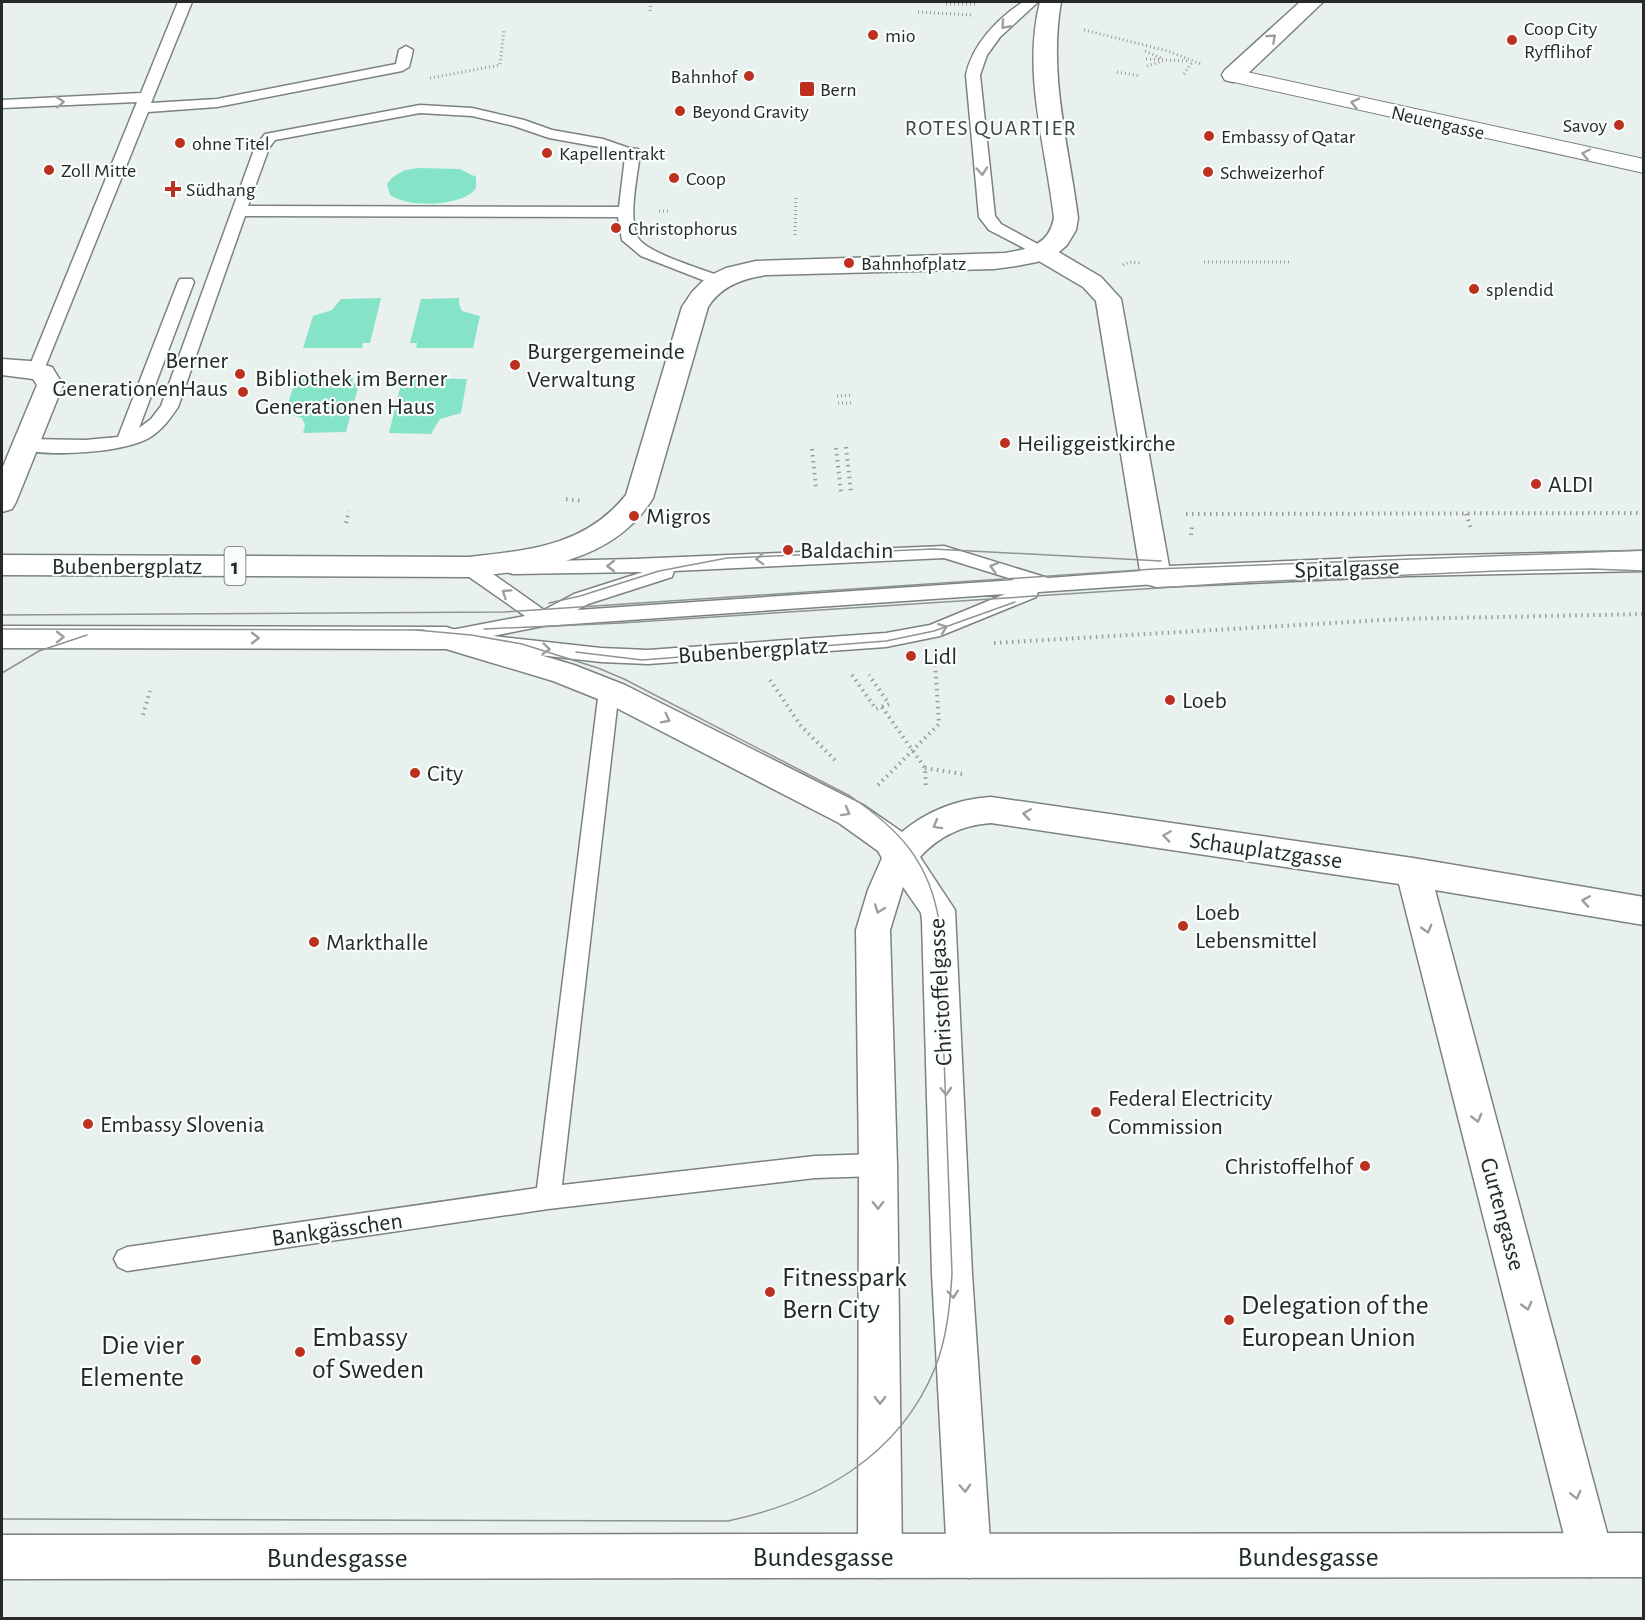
<svg xmlns="http://www.w3.org/2000/svg" width="1645" height="1620" font-family="'Alegreya Sans',sans-serif">
  <style>
    .green { fill: #85e4c8 }
    .lines { fill: none; stroke-linecap: round; stroke-linejoin: round }
    .service-casing { stroke: #7b8280; stroke-width: 3 }
    .pedestrian-casing { stroke: #7b8280; stroke-width: 2 }
    .minor-casing { stroke: #7b8280; stroke-width: 3 }
    .tertiary-casing { stroke: #7b8280; stroke-width: 3 }
    .primary-casing { stroke: #7b8280; stroke-width: 3 }
    .path-far1 { stroke: #979d9b; stroke-width: 3; stroke-dasharray: 1 3; stroke-linecap: butt }
    .path { stroke: #979d9b; stroke-width: 4; stroke-dasharray: 1.5 4.5; stroke-linecap: butt }
    .service { fill: #fff; fill-rule: evenodd }
    .pedestrian { fill: #fff; fill-rule: evenodd }
    .minor { fill: #fff; fill-rule: evenodd }
    .tertiary { fill: #fff; fill-rule: evenodd }
    .primary { fill: #fff; fill-rule: evenodd }
    .tram { stroke: #8e9492; stroke-width: 1.5 }
    .oneway { stroke: #9d9f9e }
    .poi-dot { fill: #bd3020; stroke: #f7fefb; stroke-width: 2 }
    .labels { text-anchor: middle; stroke-width: 4.5; stroke-linejoin: round; paint-order: stroke }
    .far-poi-label { font-size: 20px; fill: #262928; stroke: #f7fefb; text-anchor: start }
    .far-street-label { font-size: 20px; fill: #262928; stroke: #f7fefb }
    .far-quarter-label { font-size: 22px; letter-spacing: 1.5px; fill: #404644; stroke: #f7fefb }
    .shield { fill: #f7fefb; stroke: #656967; stroke-width: 1.5 }
    .shield-label { font-size: 22px; font-weight: bold; fill: #262928 }
    .poi-label { font-size: 24px; fill: #262928; stroke: #f7fefb; text-anchor: start }
    .street-label { font-size: 24px; fill: #262928; stroke: #f7fefb }
    .near-poi-label { font-size: 28px; fill: #262928; stroke: #f7fefb; text-anchor: start }
    .near-street-label { font-size: 28px; fill: #262928; stroke: #f7fefb }
  </style>
  <rect width="100%" height="100%" fill="#e9f1ee"/>
  <g class="green">
    <path d="M420,168L460,169L476,177V188C463,207 408,208 390,195L387,184C395,172 407,169 420,168Z"/>
    <polygon points="381,298 370,343 363,343 362,348 303,348 313,316 332,310 341,299"/>
    <polygon points="459,298 459,304 462,311 480,316 473,348 416,348 417,343 410,343 421,299"/>
    <polygon points="296,378 353,378 352,383 359,384 346,432 303,433 305,425 302,418 285,413"/>
    <polygon points="409,378 467,379 461,413 440,419 431,434 389,433 401,384 407,384"/>
  </g>
  <g class="lines">
    <g class="service-casing">
      <g id="service">
        <polygon points="178,2 192,2 151,103 217,99 396,64 399,50 406,46 413,50 409,67 402,71 217,107 148,112 44,370 42,374 30,374 28,370 137,102 2,108 2,100 141,93"/>
        <path d="M1023,2H1038L1000,37L987,55L980,75L995,216L1001,224L1047,249L1049,252L1047,255L1041,257L989,230L979,217L966,75C972,45 998,18 1023,2Z"/>
        <path d="M420,105L472,108L524,120L552,130L603,139L629,148L638,149L640,152C638,175 628,214 637,236C644,253 706,270 725,278L727,281L719,286L713,284L641,256L622,240L618,217L245,216L178,407C170,419 162,430 149,438C122,453 50,457 20,449L17,445L20,441L26,439L85,440L118,437L178,282L180,279H192L194,282L139,428L151,419L161,406L255,147L265,134ZM420,113L472,116L514,126L549,138L599,147L625,157L619,207L248,206L269,148L275,140Z"/>
        <path d="M944,546L1048,578L1156,570L1163,572L1165,577L1163,582L1156,584L1038,592L1036,597L940,636L886,647L648,664L601,662L476,648L469,646L466,641L446,645L439,643L436,638L439,633L446,631L525,616L462,572L460,567L462,562L469,560L476,562L544,610L574,594L643,572L513,574L506,572L504,567L506,562L634,559ZM944,558L1015,580L577,610L588,604L672,577L674,571ZM1005,594L930,625L886,633L648,650L601,648L493,636L543,626Z"/>
        <polygon points="609,683 616,685 619,690 562,1185 815,1156 878,1154 887,1157 890,1165 887,1173 878,1176 815,1178 548,1209 127,1271 118,1267 114,1259 118,1251 127,1247 537,1188 599,690 602,685"/>
      </g>
    </g>
    <g class="pedestrian-casing">
      <polygon id="pedestrian" points="1233,69 1644,159 1644,173 1225,80 1222,75 1225,70"/>
    </g>
    <g class="minor-casing">
      <g id="minor">
        <polygon points="1300,2 1323,2 1241,80 1233,82 1225,80 1222,75 1225,70"/>
        <polygon points="1041,245 1050,247 1101,277 1121,299 1169,566 1408,556 1644,551 1644,571 1408,576 1156,587 1146,584 1141,577 1096,301 1083,287 1032,257 1029,252 1032,247"/>
        <polygon points="2,359 30,361 52,367 63,385 16,502 12,509 2,512 2,469 37,385 33,379 2,375"/>
        <path d="M2,626L446,627L574,665L625,685L863,805L902,832C927,811 958,799 991,797L1413,858L1644,897V925L1435,890L1613,1555L1607,1571L1591,1577L1575,1571L1569,1555L1399,884L991,823C963,825 939,836 920,857L955,910L972,1274L991,1556L985,1572L969,1578L953,1572L947,1556L932,1274L922,921L921,913L903,887L890,930L897,1165L902,1556L896,1572L880,1578L864,1572L858,1556L859,1165L856,930L868,890L882,858L878,851L839,823L603,701L553,681L446,649L2,648Z"/>
      </g>
    </g>
    <g class="tertiary-casing">
      <polygon id="tertiary" points="1644,1533 1644,1577 2,1579 2,1535"/>
    </g>
    <g class="primary-casing">
      <path id="primary" d="M1040,2H1061C1048,75 1069,146 1078,218L1076,230L1067,245L1059,252L1037,262L1016,266L994,269L767,275C743,278 721,286 708,307L653,498C614,562 537,570 469,577L2,575V555L469,557C530,550 585,546 626,495L682,307L692,292L707,277L726,268L756,261L1005,253C1029,249 1049,245 1054,218C1046,147 1022,73 1040,2Z"/>
    </g>
    <g class="path-far1">
      <polyline points="946,4 978,4"/>
      <polyline points="650,11 651,2"/>
      <polyline points="918,12 971,15"/>
      <polyline points="1084,30 1168,51 1201,64"/>
      <polyline points="1145,51 1163,59"/>
      <polyline points="1146,59 1188,61"/>
      <polyline points="1147,66 1163,61"/>
      <polyline points="1117,72 1140,76"/>
      <polyline points="1184,74 1193,61"/>
      <polyline points="430,78 500,65 504,30"/>
      <polyline points="211,143 231,142"/>
      <polyline points="659,211 668,211"/>
      <polyline points="795,235 796,196"/>
      <polyline points="1204,262 1291,262"/>
      <polyline points="1123,265 1130,262 1140,263"/>
      <polyline points="837,396 852,395"/>
      <polyline points="838,403 853,403"/>
    </g>
    <g class="path">
      <polyline points="846,447 851,492"/>
      <polyline points="836,448 841,492"/>
      <polyline points="812,449 816,488"/>
      <polyline points="566,499 583,501"/>
      <polyline points="1186,514 1644,513"/>
      <polyline points="1466,514 1471,528"/>
      <polyline points="346,523 349,511"/>
      <polyline points="1191,535 1192,526"/>
      <polyline points="994,643 1400,619 1644,614"/>
      <polyline points="852,675 876,709 889,704 869,675"/>
      <polyline points="770,680 801,726 835,760"/>
      <polyline points="882,707 925,768 926,788"/>
      <polyline points="143,715 150,691"/>
      <polyline points="925,768 962,774"/>
      <polyline points="878,785 939,724 935,662"/>
    </g>
    <use href="#service" class="service"/>
    <use href="#pedestrian" class="pedestrian"/>
    <use href="#minor" class="minor"/>
    <use href="#tertiary" class="tertiary"/>
    <use href="#primary" class="primary"/>
    <g class="tram">
      <polyline points="549,603 580,596 659,571 727,558 933,549 1161,561"/>
      <polyline points="2,615 504,612 1154,569 1644,550"/>
      <polyline points="2,629 424,630"/>
      <polyline points="484,629 621,623 1251,582 1498,571 1592,569 1644,571"/>
      <polyline points="576,652 642,660 886,641 934,631 1015,602"/>
      <polyline points="2,673 39,651 87,635"/>
      <path d="M2,1519L728,1521C817,1502 899,1457 935,1368C947,1338 950,1305 952,1274L939,921C929,861 899,829 850,796L624,679L598,668L522,644L471,635L416,630"/>
    </g>
  </g>
  <defs><path id="oneway-chevron" d="M-2-3.5L2.5 0L-2 3.5" fill="none" stroke-width="1.6" stroke-linecap="round" stroke-linejoin="round" transform="scale(1.5)"/></defs>
  <g class="oneway">
    <use href="#oneway-chevron" transform="translate(1005 25) rotate(132)"/>
    <use href="#oneway-chevron" transform="translate(1272 38) rotate(-43)"/>
    <use href="#oneway-chevron" transform="translate(60 102) rotate(-3)"/>
    <use href="#oneway-chevron" transform="translate(1355 103) rotate(-167)"/>
    <use href="#oneway-chevron" transform="translate(1586 154) rotate(-168)"/>
    <use href="#oneway-chevron" transform="translate(982 171) rotate(85)"/>
    <use href="#oneway-chevron" transform="translate(760 559) rotate(178)"/>
    <use href="#oneway-chevron" transform="translate(611 566) rotate(180)"/>
    <use href="#oneway-chevron" transform="translate(994 567) rotate(-164)"/>
    <use href="#oneway-chevron" transform="translate(506 593) rotate(-145)"/>
    <use href="#oneway-chevron" transform="translate(943 628) rotate(-21)"/>
    <use href="#oneway-chevron" transform="translate(60 637)"/>
    <use href="#oneway-chevron" transform="translate(255 638)"/>
    <use href="#oneway-chevron" transform="translate(546 649) rotate(6)"/>
    <use href="#oneway-chevron" transform="translate(666 719) rotate(27)"/>
    <use href="#oneway-chevron" transform="translate(846 812) rotate(29)"/>
    <use href="#oneway-chevron" transform="translate(1027 814) rotate(-171)"/>
    <use href="#oneway-chevron" transform="translate(937 825) rotate(151)"/>
    <use href="#oneway-chevron" transform="translate(1167 836) rotate(-172)"/>
    <use href="#oneway-chevron" transform="translate(1586 901) rotate(-171)"/>
    <use href="#oneway-chevron" transform="translate(879 909) rotate(110)"/>
    <use href="#oneway-chevron" transform="translate(1427 929) rotate(75)"/>
    <use href="#oneway-chevron" transform="translate(946 1091) rotate(88)"/>
    <use href="#oneway-chevron" transform="translate(1477 1118) rotate(75)"/>
    <use href="#oneway-chevron" transform="translate(878 1205) rotate(90)"/>
    <use href="#oneway-chevron" transform="translate(953 1294) rotate(86)"/>
    <use href="#oneway-chevron" transform="translate(1527 1306) rotate(75)"/>
    <use href="#oneway-chevron" transform="translate(880 1400) rotate(90)"/>
    <use href="#oneway-chevron" transform="translate(965 1488) rotate(87)"/>
    <use href="#oneway-chevron" transform="translate(1576 1495) rotate(76)"/>
  </g>
  <g class="poi-dot">
    <circle cx="873" cy="35" r="6"/>
    <circle cx="1512" cy="40" r="6"/>
    <circle cx="749" cy="76" r="6"/>
    <rect x="799" y="81" width="16" height="16" rx="3"/>
    <circle cx="680" cy="111" r="6"/>
    <circle cx="1619" cy="125" r="6"/>
    <circle cx="1209" cy="136" r="6"/>
    <circle cx="180" cy="143" r="6"/>
    <circle cx="547" cy="153" r="6"/>
    <circle cx="49" cy="170" r="6"/>
    <circle cx="1208" cy="172" r="6"/>
    <circle cx="674" cy="178" r="6"/>
    <path d="M170 180h6v6h6v6h-6v6h-6v-6h-6v-6h6z"/>
    <circle cx="616" cy="228" r="6"/>
    <circle cx="849" cy="263" r="6"/>
    <circle cx="1474" cy="289" r="6"/>
    <circle cx="515" cy="365" r="6"/>
    <circle cx="240" cy="374" r="6"/>
    <circle cx="243" cy="392" r="6"/>
    <circle cx="1005" cy="443" r="6"/>
    <circle cx="1536" cy="484" r="6"/>
    <circle cx="634" cy="516" r="6"/>
    <circle cx="788" cy="550" r="6"/>
    <circle cx="911" cy="656" r="6"/>
    <circle cx="1170" cy="700" r="6"/>
    <circle cx="415" cy="773" r="6"/>
    <circle cx="1183" cy="926" r="6"/>
    <circle cx="314" cy="942" r="6"/>
    <circle cx="1096" cy="1112" r="6"/>
    <circle cx="88" cy="1124" r="6"/>
    <circle cx="1365" cy="1166" r="6"/>
    <circle cx="770" cy="1292" r="6"/>
    <circle cx="1229" cy="1320" r="6"/>
    <circle cx="300" cy="1352" r="6"/>
    <circle cx="196" cy="1360" r="6"/>
  </g>
  <g class="labels">
    <g class="far-poi-label">
      <text x="1524" y="35">Coop City<tspan x="1524" dy="23">Ryfflihof</tspan></text>
      <text x="885" y="42">mio</text>
      <text x="737" y="83" text-anchor="end">Bahnhof</text>
      <text x="820" y="96">Bern</text>
      <text x="692" y="118">Beyond Gravity</text>
      <text x="1607" y="132" text-anchor="end">Savoy</text>
      <text x="1221" y="143">Embassy of Qatar</text>
      <text x="192" y="150">ohne Titel</text>
      <text x="559" y="160">Kapellentrakt</text>
      <text x="61" y="177">Zoll Mitte</text>
      <text x="1220" y="179">Schweizerhof</text>
      <text x="686" y="185">Coop</text>
      <text x="186" y="196">Südhang</text>
      <text x="628" y="235">Christophorus</text>
      <text x="861" y="270">Bahnhofplatz</text>
      <text x="1486" y="296">splendid</text>
    </g>
    <g class="far-street-label">
      <text transform="translate(1438 122) rotate(13)" y="7">Neuengasse</text>
    </g>
    <g class="far-quarter-label">
      <text x="991" y="135">ROTES QUARTIER</text>
    </g>
    <rect class="shield" x="224.5" y="547" width="21" height="38" rx="4.5"/>
    <g class="shield-label">
      <text x="235" y="574">1</text>
    </g>
    <g class="poi-label">
      <text x="527" y="359">Burgergemeinde<tspan x="527" dy="28">Verwaltung</tspan></text>
      <text x="228" y="368" text-anchor="end">Berner<tspan x="228" dy="28">GenerationenHaus</tspan></text>
      <text x="255" y="386">Bibliothek im Berner<tspan x="255" dy="28">Generationen Haus</tspan></text>
      <text x="1017" y="451">Heiliggeistkirche</text>
      <text x="1548" y="492">ALDI</text>
      <text x="646" y="524">Migros</text>
      <text x="800" y="558">Baldachin</text>
      <text x="923" y="664">Lidl</text>
      <text x="1182" y="708">Loeb</text>
      <text x="427" y="781">City</text>
      <text x="1195" y="920">Loeb<tspan x="1195" dy="28">Lebensmittel</tspan></text>
      <text x="326" y="950">Markthalle</text>
      <text x="1108" y="1106">Federal Electricity<tspan x="1108" dy="28">Commission</tspan></text>
      <text x="100" y="1132">Embassy Slovenia</text>
      <text x="1353" y="1174" text-anchor="end">Christoffelhof</text>
    </g>
    <g class="street-label">
      <text x="127" y="574">Bubenbergplatz</text>
      <text transform="translate(1347 568) rotate(-2)" y="8">Spitalgasse</text>
      <text transform="translate(753 650) rotate(-4)" y="8">Bubenbergplatz</text>
      <text transform="translate(1266 850) rotate(8)" y="8">Schauplatzgasse</text>
      <text transform="translate(940 992) rotate(-93)" y="8">Christoffelgasse</text>
      <text transform="translate(1503 1214) rotate(75)" y="8">Gurtengasse</text>
      <text transform="translate(337 1229) rotate(-8)" y="8">Bankgässchen</text>
    </g>
    <g class="near-poi-label">
      <text x="782" y="1286">Fitnesspark<tspan x="782" dy="32">Bern City</tspan></text>
      <text x="1241" y="1314">Delegation of the<tspan x="1241" dy="32">European Union</tspan></text>
      <text x="312" y="1346">Embassy<tspan x="312" dy="32">of Sweden</tspan></text>
      <text x="184" y="1354" text-anchor="end">Die vier<tspan x="184" dy="32">Elemente</tspan></text>
    </g>
    <g class="near-street-label">
      <text x="823" y="1566">Bundesgasse</text>
      <text x="1308" y="1566">Bundesgasse</text>
      <text x="337" y="1567">Bundesgasse</text>
    </g>
  </g>
  <rect width="1645" height="1620" fill="none" stroke="#262928" stroke-width="6"/>
</svg>
